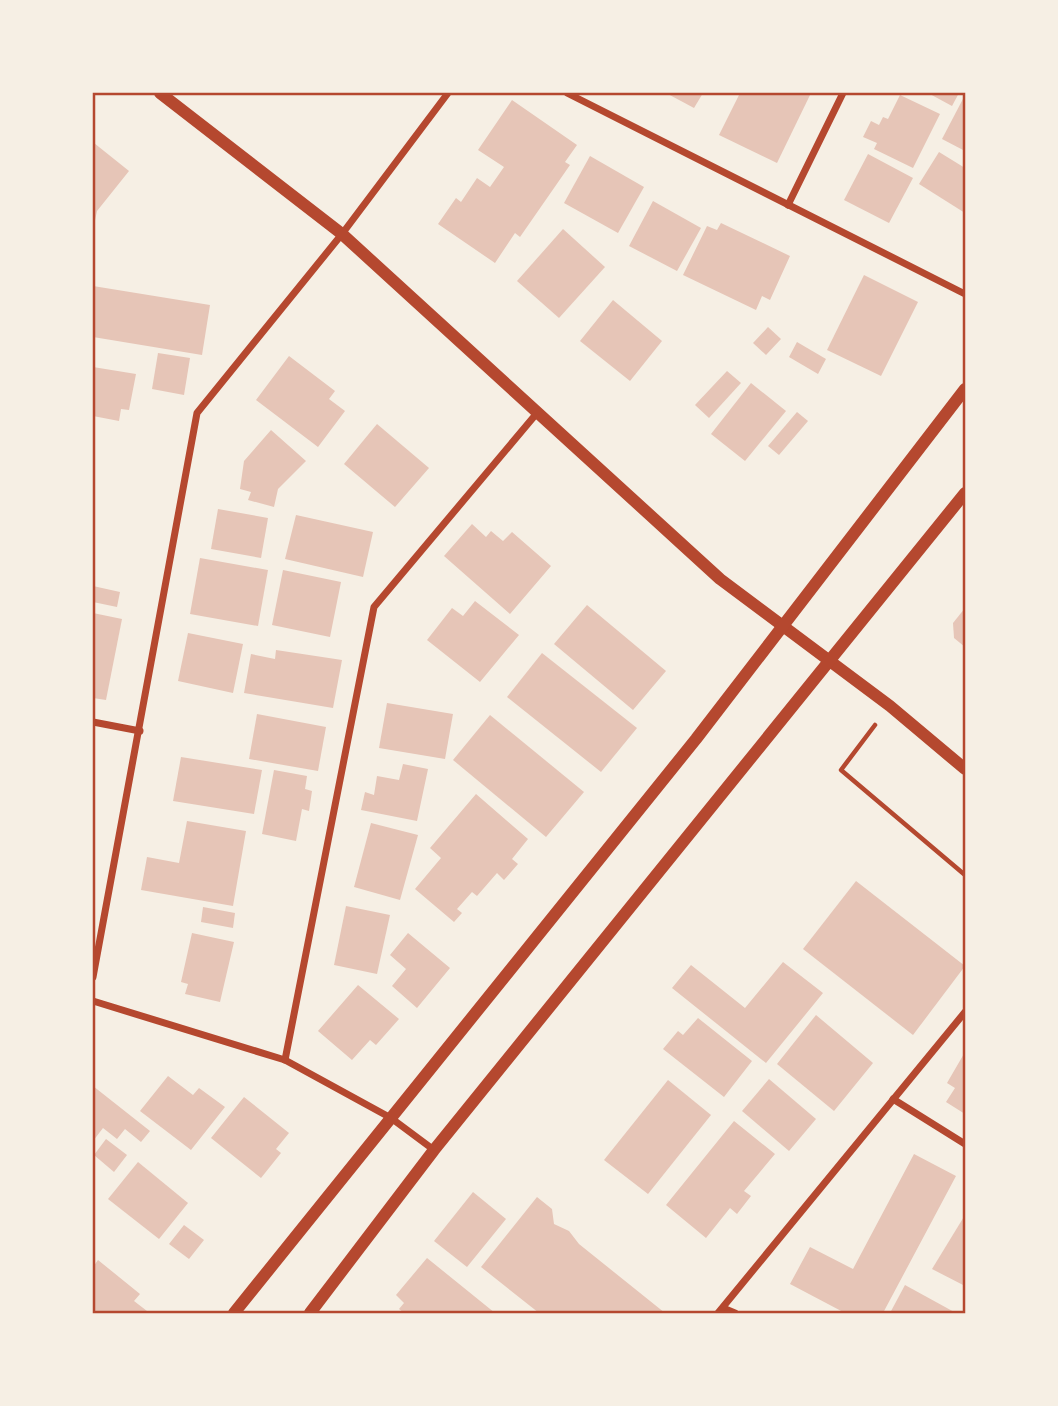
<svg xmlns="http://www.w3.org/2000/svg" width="1058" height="1406" font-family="'Open Sans',sans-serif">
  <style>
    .building { fill: #e6c5b7 }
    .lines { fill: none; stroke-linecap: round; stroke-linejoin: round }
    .path { stroke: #b5482f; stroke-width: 4.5 }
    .minor { stroke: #b5482f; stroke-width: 7 }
    .tertiary { stroke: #b5482f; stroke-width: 12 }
    .neatline { fill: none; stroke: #b5482f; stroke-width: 2.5 }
  </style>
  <rect width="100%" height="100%" fill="#f6efe4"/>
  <g class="building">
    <polygon points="666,93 703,93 694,108"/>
    <polygon points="740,93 811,93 777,163 719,135"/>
    <polygon points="928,93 959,93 952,106"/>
    <polygon points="900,95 940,114 913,168 874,149 877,143 863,137 871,121 879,125 883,117 888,119"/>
    <polygon points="965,95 965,151 942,139"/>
    <polygon points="512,100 577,145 565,162 570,165 520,237 515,233 495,263 438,224 456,198 461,202 477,178 490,187 504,167 478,150"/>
    <polygon points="94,143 129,171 97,211 94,225"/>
    <polygon points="939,152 965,168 965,213 919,184"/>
    <polygon points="868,154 913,178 889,223 844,200"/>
    <polygon points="590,156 644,187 618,233 564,203"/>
    <polygon points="653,201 701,228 677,271 629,246"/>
    <polygon points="721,223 790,256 770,300 762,296 756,310 683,275 707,226 717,230"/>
    <polygon points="563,229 605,267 559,318 517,281"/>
    <polygon points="864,275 918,302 881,376 827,350"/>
    <polygon points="93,286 210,305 202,355 93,337"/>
    <polygon points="613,300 662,341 630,381 580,341"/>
    <polygon points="768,327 781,339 766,355 753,343"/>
    <polygon points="797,342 826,359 818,374 789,357"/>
    <polygon points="158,353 190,358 184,395 152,389"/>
    <polygon points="289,356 335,391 329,399 345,411 318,447 256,400"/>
    <polygon points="93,367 136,374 129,410 121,409 119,421 93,416"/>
    <polygon points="727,371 741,383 709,418 695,405"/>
    <polygon points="751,383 786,411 745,461 711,434"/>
    <polygon points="797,412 808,421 779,455 768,446"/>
    <polygon points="377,424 429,468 395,507 344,464"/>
    <polygon points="271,430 306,461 278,489 274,507 248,500 251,492 240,489 244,461"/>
    <polygon points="218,509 268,518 261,558 211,549"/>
    <polygon points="296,515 373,532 363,577 285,559"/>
    <polygon points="472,524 486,537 491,531 503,541 512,532 551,566 510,614 444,556"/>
    <polygon points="200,558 268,570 258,626 190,614"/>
    <polygon points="283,570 341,582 330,637 272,625"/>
    <polygon points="93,586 120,592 117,607 93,602"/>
    <polygon points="475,601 519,635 480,682 427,640 452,608 463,616"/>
    <polygon points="587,605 666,671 633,710 554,644"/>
    <polygon points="965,608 965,647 954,638 953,623"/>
    <polygon points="93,613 122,619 106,700 93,698"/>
    <polygon points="188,633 243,644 233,693 178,681"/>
    <polygon points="276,650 342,660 333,708 244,693 251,654 275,659"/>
    <polygon points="542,653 637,728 601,772 507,697"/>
    <polygon points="387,703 453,714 445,759 379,748"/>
    <polygon points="257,714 326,727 318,771 249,759"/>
    <polygon points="490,715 584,792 546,837 453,760"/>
    <polygon points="181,757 262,770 254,814 173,801"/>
    <polygon points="403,764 428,769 417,821 361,810 365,792 374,795 377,776 399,780"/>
    <polygon points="274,770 307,776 305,789 312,791 309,811 302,809 296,841 262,834"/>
    <polygon points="476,794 528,839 512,859 518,864 504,880 497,873 477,896 472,892 457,909 462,913 454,922 415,889 441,858 430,848"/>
    <polygon points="187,821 246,831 233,906 141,890 147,857 179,863"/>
    <polygon points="371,823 418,835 400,900 354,887"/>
    <polygon points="856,881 965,966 913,1035 803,949"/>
    <polygon points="346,906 390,915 377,974 334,965"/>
    <polygon points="203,907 235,913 233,928 201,922"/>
    <polygon points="192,933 234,942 220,1002 185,994 188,984 181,982"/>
    <polygon points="408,933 450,968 417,1008 392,986 406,969 390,955"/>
    <polygon points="783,962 823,993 766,1063 672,988 691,965 745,1008"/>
    <polygon points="358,985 399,1019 376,1045 370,1040 352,1060 318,1031"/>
    <polygon points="816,1015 873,1063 834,1111 777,1064"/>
    <polygon points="698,1018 752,1061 724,1097 663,1049 678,1031 683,1035"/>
    <polygon points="965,1052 965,1114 946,1102 955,1088 947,1083"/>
    <polygon points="168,1076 193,1095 199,1088 225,1107 191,1150 140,1111"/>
    <polygon points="769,1079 816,1119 789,1151 742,1111"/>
    <polygon points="668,1080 711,1115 648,1194 604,1160"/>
    <polygon points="93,1086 150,1131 141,1142 125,1129 117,1139 103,1128 93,1141"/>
    <polygon points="244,1097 289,1133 276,1149 281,1153 261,1178 211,1138"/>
    <polygon points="734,1121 775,1154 744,1191 751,1196 737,1214 730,1208 706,1238 666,1205"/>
    <polygon points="106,1139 127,1155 114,1172 94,1155"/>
    <polygon points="914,1154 956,1176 883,1313 845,1313 790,1284 810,1247 853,1269"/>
    <polygon points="138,1162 188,1203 159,1239 108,1199"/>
    <polygon points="473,1192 506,1219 467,1267 434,1241"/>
    <polygon points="537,1197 552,1209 554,1224 569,1231 579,1244 665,1313 539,1313 481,1267"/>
    <polygon points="965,1215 965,1286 932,1269"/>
    <polygon points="184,1225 204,1240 189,1259 169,1244"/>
    <polygon points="427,1258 495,1313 404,1313 399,1309 404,1303 396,1295"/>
    <polygon points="98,1260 140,1294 134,1301 147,1311 145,1313 93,1313 93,1267"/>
    <polygon points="905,1285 956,1313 890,1313"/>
  </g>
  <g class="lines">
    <polyline class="path" points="875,725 841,770 965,875"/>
    <g class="minor">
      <polyline points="567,93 965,294"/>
      <polyline points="788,205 843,93"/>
      <polyline points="93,722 140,731"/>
      <polyline points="93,977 197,413 342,234 448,93"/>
      <polyline points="93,1001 285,1060 391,1118 434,1150"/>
      <polyline points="285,1060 374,607 537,413"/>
      <polyline points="893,1099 965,1144"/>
      <polyline points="723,1308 735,1313"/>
      <polyline points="718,1313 965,1012"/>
    </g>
    <g class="tertiary">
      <polyline points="160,93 342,234 720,579 890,706 965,769"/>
      <polyline points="234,1313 696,739 965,389"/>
      <polyline points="310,1313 434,1150 965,493"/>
    </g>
  </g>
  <rect width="1058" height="1406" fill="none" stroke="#f6efe4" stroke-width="189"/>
  <rect x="94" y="94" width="870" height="1218" class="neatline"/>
</svg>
